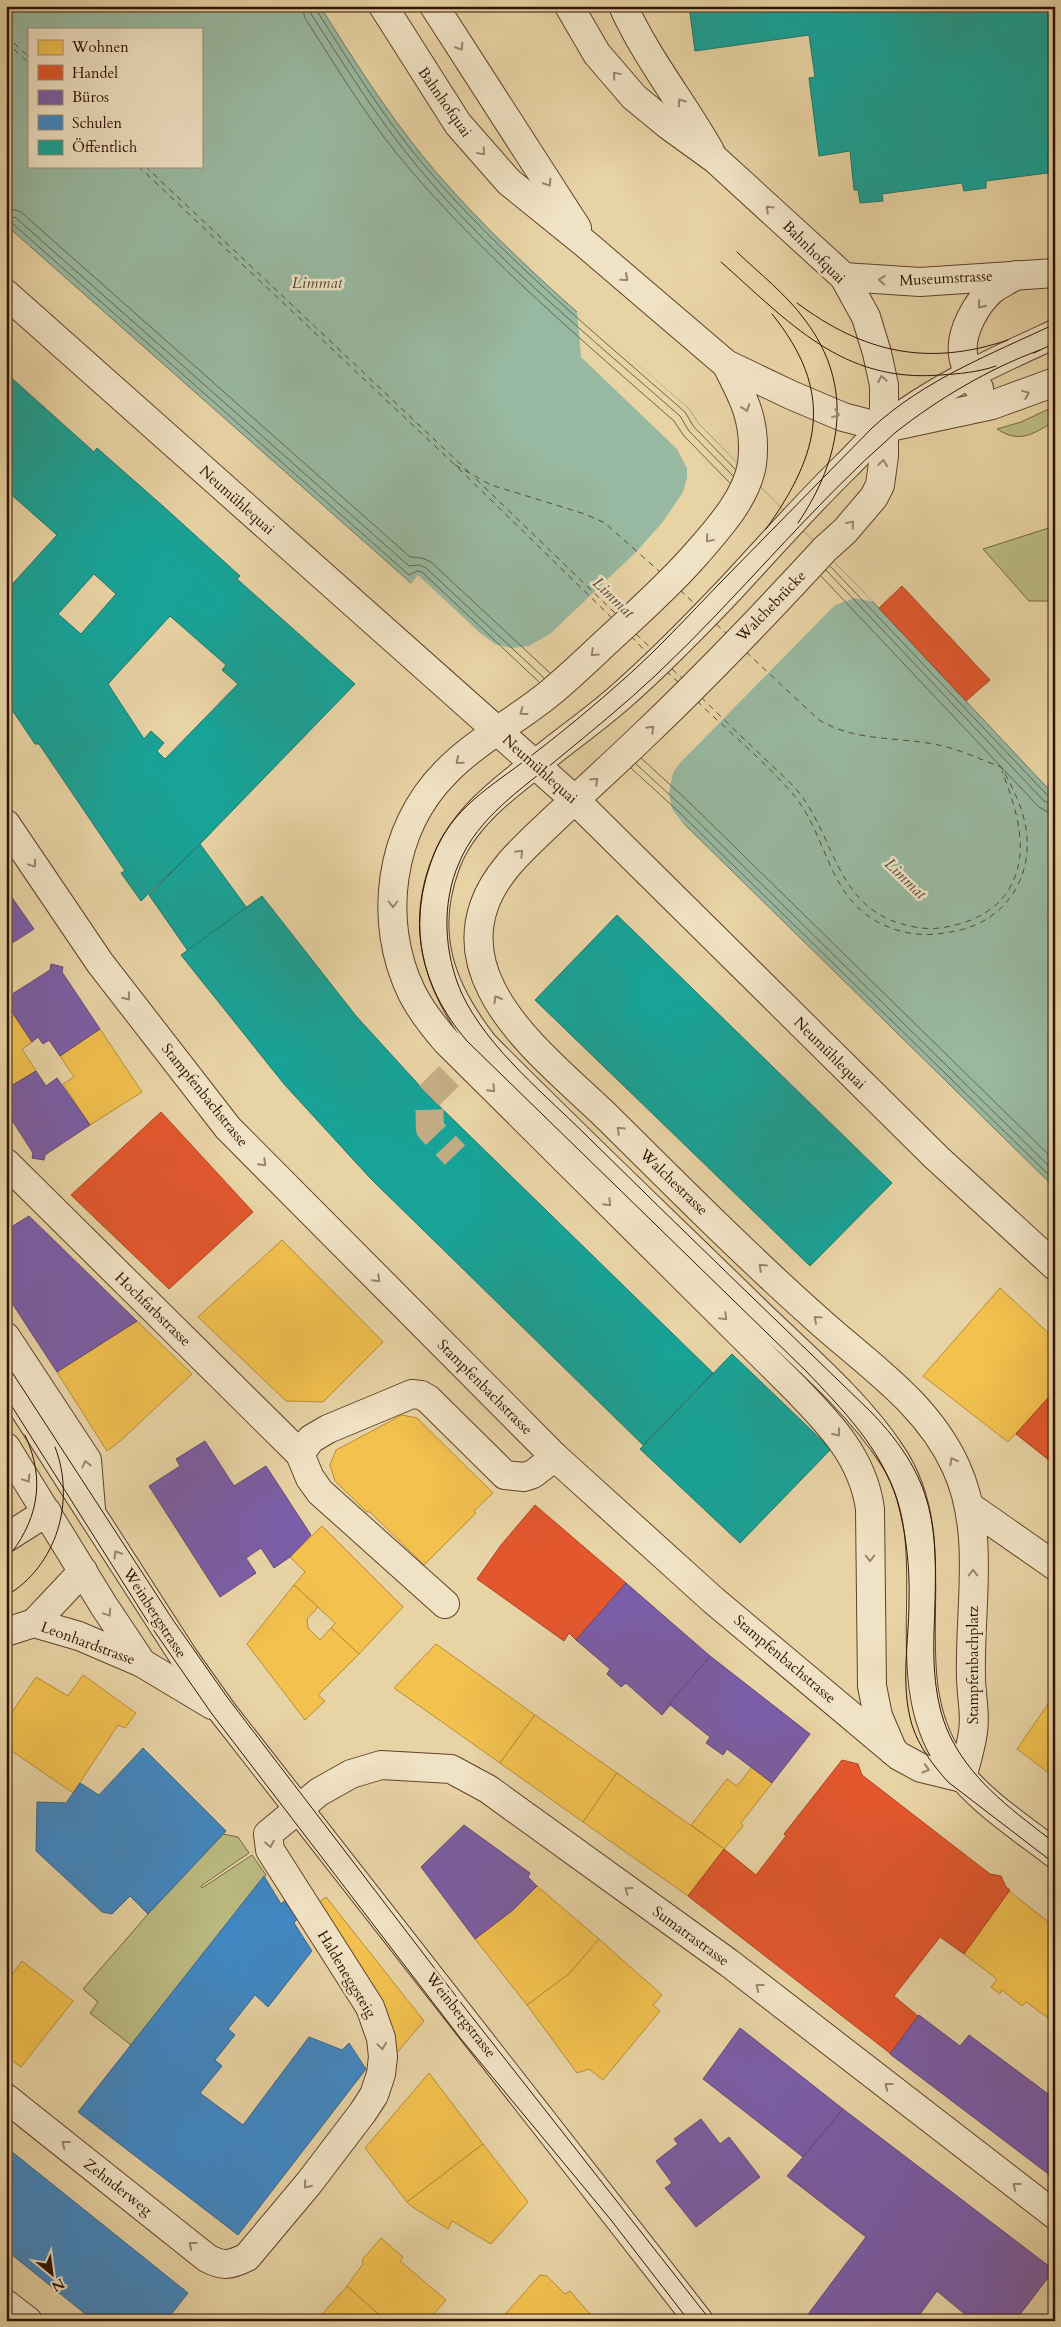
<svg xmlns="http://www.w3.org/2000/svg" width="1061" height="2327" font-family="Cardo,serif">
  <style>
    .green { fill: #bbbb82; stroke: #766641 }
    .water { fill: #98b9a1; stroke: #6e7661; fill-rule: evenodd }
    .pier { fill: #e8d3a4 }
    .homes { fill: #f2c14e; stroke: #b88c37 }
    .shops { fill: #e4572e; stroke: #ae4220 }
    .offices { fill: #7b5ea7; stroke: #644775 }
    .schools { fill: #3f88c5; stroke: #3a658a }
    .public { fill: #17a398; stroke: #1e786a; fill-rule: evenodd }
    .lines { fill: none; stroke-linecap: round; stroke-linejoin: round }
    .shore { stroke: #646650; stroke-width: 1 }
    .ferry { stroke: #544c38; stroke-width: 1; stroke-dasharray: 6 5; stroke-linecap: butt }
    .minor-tunnel { stroke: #c3ac83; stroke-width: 28; stroke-dasharray: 28 14; stroke-linecap: butt }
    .minor-casing { stroke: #5e4229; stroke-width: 30 }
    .minor { stroke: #f0e2c4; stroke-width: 28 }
    .tram { stroke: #301200; stroke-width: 1 }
    .oneway { stroke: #9a846c }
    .labels { text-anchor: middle; stroke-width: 5; stroke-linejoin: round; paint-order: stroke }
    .street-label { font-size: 15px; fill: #301200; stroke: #f0e2c4 }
    .water-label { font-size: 16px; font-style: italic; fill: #544c38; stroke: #f0e2c4 }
  </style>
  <rect width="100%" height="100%" fill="#e8d3a4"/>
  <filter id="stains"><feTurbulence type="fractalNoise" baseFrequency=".004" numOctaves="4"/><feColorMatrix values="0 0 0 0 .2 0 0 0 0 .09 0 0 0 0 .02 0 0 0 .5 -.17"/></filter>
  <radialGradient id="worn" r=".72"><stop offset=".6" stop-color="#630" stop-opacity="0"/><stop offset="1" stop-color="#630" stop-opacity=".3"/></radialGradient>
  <g class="green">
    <path d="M1055,406V421C1033,434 1020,444 997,429L1021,422Z"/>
    <polygon points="1055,526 1055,595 1049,601 1029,601 983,549"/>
    <polygon points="223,1834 238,1837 249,1853 201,1886 202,1888 252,1855 266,1875 131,2045 90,2013 98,2002 83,1989 148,1914"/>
  </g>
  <path class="water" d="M6,6H320C353,59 386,111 425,159C502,252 598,330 689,409L698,423L873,602L1055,796V1188L676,816L418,576L411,583L6,225ZM29,29H201V166H29Z"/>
  <polygon class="pier" points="577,311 689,409 698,423 873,602 855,598 835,605 679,764 673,773 669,793 672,809 687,828 685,830 418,579 412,585 411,583 418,575 479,632 495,644 511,648 529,646 551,633 636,552 662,523 683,492 687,478 687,468 677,449 581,357"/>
  <g class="homes">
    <polygon points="6,1003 32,1042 22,1049 36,1071 6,1089"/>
    <polygon points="100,1029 142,1092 90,1125 63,1084 74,1077 60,1056"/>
    <polygon points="282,1240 383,1342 323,1402 286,1401 198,1317"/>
    <polygon points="1000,1288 1055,1339 1055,1390 1008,1442 923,1376"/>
    <polygon points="137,1321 192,1374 119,1442 107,1451 57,1372"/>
    <polygon points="402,1415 417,1418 493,1493 474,1511 476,1513 424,1565 370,1512 367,1512 335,1481 330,1465 336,1450"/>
    <polygon points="322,1526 403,1607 359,1654 331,1628 335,1623 294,1585 305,1572 290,1557"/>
    <polygon points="294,1585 318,1607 307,1619 308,1628 320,1640 331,1628 359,1654 318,1695 325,1701 305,1720 247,1644"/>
    <polygon points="436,1644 535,1715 500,1763 394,1688"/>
    <polygon points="83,1675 136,1713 125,1728 118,1725 73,1793 6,1747 6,1721 36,1677 68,1696"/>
    <polygon points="1055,1694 1055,1778 1017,1749"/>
    <polygon points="535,1715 617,1773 583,1822 500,1763"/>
    <polygon points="752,1767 772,1783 741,1823 743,1826 724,1849 691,1825 727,1779 737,1786"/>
    <polygon points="617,1773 724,1849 688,1896 583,1822"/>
    <polygon points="537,1886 599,1939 569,1974 527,2005 475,1939 513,1910"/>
    <polygon points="1009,1891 1055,1927 1055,2023 1026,2002 1022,2006 1002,1990 1000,1994 991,1987 997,1979 964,1954"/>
    <polygon points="326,1897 424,2021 395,2055 315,1905"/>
    <polygon points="599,1939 662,1995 653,2005 660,2011 603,2080 589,2069 577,2073 527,2005 569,1974"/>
    <polygon points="22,1961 73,2001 21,2067 6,2056 6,1975 10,1977"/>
    <polygon points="429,2073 483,2144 407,2202 365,2148"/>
    <polygon points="483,2144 528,2202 491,2244 452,2221 448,2229 411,2206 407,2202"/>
    <polygon points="381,2238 403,2257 400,2261 446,2300 428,2321 386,2321 347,2286 363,2264 362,2260"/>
    <polygon points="540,2275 547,2276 565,2294 570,2291 596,2321 499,2321"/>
    <polygon points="347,2286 386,2321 316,2321"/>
  </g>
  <g class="shops">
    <polygon points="902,586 990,680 966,701 879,608"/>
    <polygon points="161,1112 253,1212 169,1289 71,1195"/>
    <polygon points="1055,1390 1055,1465 1016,1434"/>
    <polygon points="535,1505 626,1583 576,1640 569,1633 564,1641 477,1579 501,1545"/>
    <polygon points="842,1760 858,1764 862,1775 990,1874 1001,1876 1006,1887 1010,1890 964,1954 940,1937 894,1996 918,2016 891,2054 688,1896 724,1849 756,1875 786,1836 784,1834"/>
  </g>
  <g class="offices">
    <polygon points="6,889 34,929 6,947"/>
    <polygon points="51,964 63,967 62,972 100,1029 60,1056 49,1040 43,1044 38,1037 32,1042 6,1003 6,998 50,970"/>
    <polygon points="36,1071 46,1086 57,1078 90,1125 45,1155 44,1160 32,1158 33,1153 6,1111 6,1089"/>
    <polygon points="29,1216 137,1321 57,1372 6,1294 6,1230"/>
    <polygon points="205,1441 234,1486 266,1466 311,1535 290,1557 274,1568 261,1548 246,1558 256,1573 220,1597 149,1486 180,1466 176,1459"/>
    <polygon points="626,1583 710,1656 662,1715 626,1683 621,1687 607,1674 610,1669 576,1640"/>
    <polygon points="710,1656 810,1734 772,1783 727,1749 723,1755 706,1743 710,1737 669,1704"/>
    <polygon points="464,1825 530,1873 528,1877 537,1886 513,1910 475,1939 421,1867"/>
    <polygon points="919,2015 960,2046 969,2035 1055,2099 1055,2179 890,2054"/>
    <polygon points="740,2028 843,2109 803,2157 703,2079"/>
    <polygon points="843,2109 1054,2270 1015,2321 973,2321 937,2291 915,2321 803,2321 866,2237 787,2176"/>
    <polygon points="701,2119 720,2144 729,2137 760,2177 696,2227 665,2188 672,2183 656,2161 678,2144 674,2139"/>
  </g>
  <g class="schools">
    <polygon points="143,1748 226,1831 148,1914 130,1896 112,1914 102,1912 36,1851 37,1802 66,1803 80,1783 99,1795"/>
    <polygon points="264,1876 281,1904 284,1901 301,1914 294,1923 312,1951 268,2007 255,1995 228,2029 235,2035 215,2060 222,2066 200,2093 243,2125 309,2037 342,2050 349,2043 366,2069 238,2235 78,2112"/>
    <polygon points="6,2147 188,2293 166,2321 94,2321 6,2250"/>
  </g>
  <g class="public">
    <polygon points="689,6 1055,6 1055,172 986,181 986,188 964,191 962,183 882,194 883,201 860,203 858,190 854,190 850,151 819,156 809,78 815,77 809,35 695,51"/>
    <path d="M6,373L94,452L97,448L164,507L240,576L237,579L355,684L200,844L141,901L121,873L125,871L39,744H35L6,701V591L57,535L6,490ZM94,574L116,594L81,634L58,614ZM170,616L226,665L222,670L238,684L165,759L157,751L164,743L151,731L144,739L108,684Z"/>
    <polygon points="200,844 247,908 188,951 149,895"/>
    <polygon points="262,896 356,1016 429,1096 713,1373 643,1445 371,1179 284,1084 181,955"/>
    <polygon points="617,915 892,1183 810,1266 535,1000"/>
    <polygon points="732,1354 831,1449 740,1543 640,1449"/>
  </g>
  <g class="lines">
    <g class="shore">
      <path d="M302,6L305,18C339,71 371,125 413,173C492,264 584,342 674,421L684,436L730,483"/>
      <path d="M309,6L311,14C345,66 377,118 417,166C494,259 590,337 680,416L689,431L733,476"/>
      <path d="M316,6L317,11C350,63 382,115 422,163C500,255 595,333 685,412L694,427L735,469"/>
      <polyline points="6,207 21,212 410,557 422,558 431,562 550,673"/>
      <polyline points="6,215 16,218 409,566 420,565 426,568 544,678"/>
      <polyline points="6,221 12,223 409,575 417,571 422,572 539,682"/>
      <polyline points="830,566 1049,797 1055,799"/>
      <polyline points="826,570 1044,801 1055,805"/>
      <polyline points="821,576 1039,807 1046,811 1055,813"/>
      <polyline points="641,758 689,802 1055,1161"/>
      <polyline points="636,764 684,808 1055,1172"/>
      <polyline points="631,768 679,812 1055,1181"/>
    </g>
    <g class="ferry">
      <polyline points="6,36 29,57"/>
      <polyline points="6,42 29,63"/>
      <polyline points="138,166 455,465 612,618"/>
      <polyline points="145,166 473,476"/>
      <polyline points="455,465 491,485 585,514 605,523 660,572"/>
      <polyline points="476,479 617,615"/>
      <polyline points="680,590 697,606"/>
      <polyline points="716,624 726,633"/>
      <polyline points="636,634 653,650"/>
      <polyline points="631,636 647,653"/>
      <polyline points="672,669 682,678"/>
      <polyline points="666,671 678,682"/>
      <path d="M701,697C721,717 742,737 763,757C774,768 786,778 796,789C832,831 834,894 888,919C905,926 922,930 940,928C962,925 985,917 1001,900C1034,862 1018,813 1002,771"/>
      <path d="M697,701C728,731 764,761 792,793C832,840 826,908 897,930C919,937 939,935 960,930C1003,920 1030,882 1027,838C1026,814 1013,787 1001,767C982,760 963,751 943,746C901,736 858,743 819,720L745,651"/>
    </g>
    <polyline class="minor-tunnel" points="449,1076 429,1096 430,1129 455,1155"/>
    <g class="minor-casing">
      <g id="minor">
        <polyline points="383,6 458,124 509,182 588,246 726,364 791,395 843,417 885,428 992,405 1055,382"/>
        <polyline points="434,6 577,228"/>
        <path d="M569,6L597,54L634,97L668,125L715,159L844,277L866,317L877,353L884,385V456L880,485L874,497L845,531L825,549C767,612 706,676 644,735C614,764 583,792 552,821C526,846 496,871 484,906C474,935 478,963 492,990C514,1035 565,1077 602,1112C673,1182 743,1253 817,1319C868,1365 927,1403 956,1467C986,1532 969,1608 971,1677C971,1695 976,1714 973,1732C971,1747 966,1763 962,1778"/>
        <path d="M623,6C646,57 682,102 710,151"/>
        <polyline points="844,277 920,282 1055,273"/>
        <polyline points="6,294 575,800 937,1158 1055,1266"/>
        <path d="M1055,334C996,361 937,387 886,427C872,438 859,453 846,466C806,505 769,547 731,588C695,626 658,664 619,698C596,718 571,736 547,755C508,785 462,817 445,866C420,935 441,990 484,1045C572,1134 663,1220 752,1307C798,1352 857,1401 892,1455C954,1548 888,1669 950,1761C976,1799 1019,1826 1055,1854"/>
        <path d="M726,364C744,398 757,423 752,464C747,497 718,529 697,553C672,582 644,607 616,633C594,653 573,674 550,693C516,721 476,741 446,772C389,829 377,922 412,993C421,1011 433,1026 446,1041L794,1387C829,1423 863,1457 870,1509L872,1686L878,1716L893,1751"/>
        <path d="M979,388C971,378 964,367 963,354C960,332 977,302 993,289C1000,284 1009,280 1016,275"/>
        <polyline points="6,824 100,963 228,1128 555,1457 713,1600 899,1756 921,1768 962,1778"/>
        <polyline points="6,1163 300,1454 310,1478 320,1492 445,1604"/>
        <polyline points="6,1337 87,1460 91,1509"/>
        <polyline points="6,1381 185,1659 222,1711 699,2321"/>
        <polyline points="6,1447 104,1606 142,1663 212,1705"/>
        <polyline points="300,1454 311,1439 328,1429 412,1394 421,1395 428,1399 505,1475 524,1477 533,1474 555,1457"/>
        <polyline points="969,1506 1055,1566"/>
        <polyline points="6,1538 47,1512"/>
        <polyline points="34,1623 79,1636 142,1663"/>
        <polyline points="6,1632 34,1623 83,1571"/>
        <path d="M6,2098L207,2258C223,2267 231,2265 247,2257L309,2183L363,2112L374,2095L381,2074L383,2057L381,2038L370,2007L270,1850L268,1834L319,1792L351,1774L381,1765L451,1769L488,1789L729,1963L1055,2215"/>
        <polyline points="6,2304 28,2321"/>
      </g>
    </g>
    <use href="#minor" class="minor"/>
    <g class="tram">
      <path d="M737,252C760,274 786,294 805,320C855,386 842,458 798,523"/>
      <path d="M721,262C789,322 842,383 940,375C959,374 979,372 996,366"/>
      <path d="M797,303C864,353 928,367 1008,340"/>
      <path d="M1055,324C991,354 924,380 872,428C821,480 770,532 720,583C688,616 658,649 624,679C596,704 566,729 536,752C500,781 457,803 437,847C405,916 418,984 467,1041L806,1371C842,1409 881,1448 897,1500C906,1532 910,1567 909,1601C909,1642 900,1685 912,1725C919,1747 933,1765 948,1782L1055,1864"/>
      <path d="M1040,350C990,368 938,399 896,432C811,506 739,597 656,675C625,704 592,731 559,758C522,789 478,817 459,863C441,904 444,954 462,994C488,1049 547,1096 590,1139C682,1230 776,1320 869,1410C942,1484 937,1536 934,1633C933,1668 935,1708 952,1740C975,1784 1016,1813 1055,1843"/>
      <polyline points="1034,353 1055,343"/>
      <path d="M766,529C821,452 835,392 772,314"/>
      <polyline points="6,1363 173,1620 227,1697 465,2008 711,2321"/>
      <polyline points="6,1397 148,1622 212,1714 461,2039 611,2220 689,2321"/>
      <path d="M6,1560C37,1522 47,1482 25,1435"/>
      <path d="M6,1596C57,1566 76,1501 55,1447"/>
    </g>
  </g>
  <defs><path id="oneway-chevron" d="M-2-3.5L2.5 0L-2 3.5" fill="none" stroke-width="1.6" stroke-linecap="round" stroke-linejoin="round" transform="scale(1.25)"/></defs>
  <g class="oneway">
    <use href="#oneway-chevron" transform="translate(460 47) rotate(57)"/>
    <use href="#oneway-chevron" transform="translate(616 75) rotate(-130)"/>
    <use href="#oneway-chevron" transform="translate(681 102) rotate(-125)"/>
    <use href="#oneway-chevron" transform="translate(482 152) rotate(49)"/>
    <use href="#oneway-chevron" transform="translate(548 183) rotate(58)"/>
    <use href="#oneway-chevron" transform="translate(769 209) rotate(-137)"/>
    <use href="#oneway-chevron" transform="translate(625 278) rotate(41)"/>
    <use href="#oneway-chevron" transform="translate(882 280) rotate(-176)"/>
    <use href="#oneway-chevron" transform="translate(981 305) rotate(128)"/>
    <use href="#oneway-chevron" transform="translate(882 379) rotate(-100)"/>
    <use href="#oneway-chevron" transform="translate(1026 394) rotate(-22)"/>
    <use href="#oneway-chevron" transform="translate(746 408) rotate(70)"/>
    <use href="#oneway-chevron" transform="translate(836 414) rotate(22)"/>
    <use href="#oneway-chevron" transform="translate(883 463) rotate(-82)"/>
    <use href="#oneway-chevron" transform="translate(851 524) rotate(-50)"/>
    <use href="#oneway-chevron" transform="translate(709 539) rotate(130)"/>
    <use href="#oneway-chevron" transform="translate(594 653) rotate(136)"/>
    <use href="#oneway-chevron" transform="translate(523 712) rotate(144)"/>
    <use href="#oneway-chevron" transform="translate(651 729) rotate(-45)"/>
    <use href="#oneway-chevron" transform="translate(459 761) rotate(140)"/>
    <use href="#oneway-chevron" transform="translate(595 781) rotate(-43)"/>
    <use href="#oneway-chevron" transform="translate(520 853) rotate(-46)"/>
    <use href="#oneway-chevron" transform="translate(33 864) rotate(56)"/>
    <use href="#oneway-chevron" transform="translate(393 904) rotate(90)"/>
    <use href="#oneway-chevron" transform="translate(127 997) rotate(52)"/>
    <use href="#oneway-chevron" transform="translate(497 999) rotate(-120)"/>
    <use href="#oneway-chevron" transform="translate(492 1089) rotate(45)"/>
    <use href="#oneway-chevron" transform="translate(620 1130) rotate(-136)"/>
    <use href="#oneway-chevron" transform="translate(263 1163) rotate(45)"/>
    <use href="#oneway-chevron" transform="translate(608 1203) rotate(45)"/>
    <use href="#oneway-chevron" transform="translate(762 1267) rotate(-136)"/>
    <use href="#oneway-chevron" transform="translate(377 1279) rotate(45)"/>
    <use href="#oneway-chevron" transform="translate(724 1317) rotate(45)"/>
    <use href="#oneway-chevron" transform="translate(817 1319) rotate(-138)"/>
    <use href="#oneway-chevron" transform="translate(837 1433) rotate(52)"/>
    <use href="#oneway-chevron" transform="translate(953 1461) rotate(-118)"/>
    <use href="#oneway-chevron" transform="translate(86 1464) rotate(-103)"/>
    <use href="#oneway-chevron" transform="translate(27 1479) rotate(58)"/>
    <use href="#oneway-chevron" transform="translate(117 1554) rotate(-122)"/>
    <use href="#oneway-chevron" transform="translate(870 1558) rotate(90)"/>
    <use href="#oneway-chevron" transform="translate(973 1573) rotate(-90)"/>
    <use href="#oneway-chevron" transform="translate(108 1613) rotate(56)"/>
    <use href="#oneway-chevron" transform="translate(926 1769) rotate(16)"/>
    <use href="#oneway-chevron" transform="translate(270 1844) rotate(79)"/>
    <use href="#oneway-chevron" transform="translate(628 1890) rotate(-144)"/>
    <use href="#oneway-chevron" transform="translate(759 1987) rotate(-142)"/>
    <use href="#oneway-chevron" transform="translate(382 2046) rotate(82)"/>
    <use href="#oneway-chevron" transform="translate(888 2086) rotate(-142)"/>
    <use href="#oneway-chevron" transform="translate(65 2144) rotate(-142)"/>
    <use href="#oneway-chevron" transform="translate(307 2185) rotate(129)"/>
    <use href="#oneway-chevron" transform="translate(1016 2186) rotate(-142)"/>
    <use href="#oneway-chevron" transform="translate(192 2245) rotate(-142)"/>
  </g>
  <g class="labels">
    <g class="street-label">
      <text transform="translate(445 102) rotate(55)" y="5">Bahnhofquai</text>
      <text transform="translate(814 252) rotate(45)" y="5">Bahnhofquai</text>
      <text transform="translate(946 278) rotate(-3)" y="5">Museumstrasse</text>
      <text transform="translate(237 500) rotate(42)" y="5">Neumühlequai</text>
      <text transform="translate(771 606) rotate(-46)" y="5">Walchebrücke</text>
      <text transform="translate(540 769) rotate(42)" y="5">Neumühlequai</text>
      <text transform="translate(830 1053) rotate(45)" y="5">Neumühlequai</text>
      <text transform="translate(205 1095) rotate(51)" y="5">Stampfenbachstrasse</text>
      <text transform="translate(674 1182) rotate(44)" y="5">Walchestrasse</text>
      <text transform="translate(153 1309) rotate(44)" y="5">Hochfarbstrasse</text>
      <text transform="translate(485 1387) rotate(45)" y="5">Stampfenbachstrasse</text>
      <text transform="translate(155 1613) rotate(57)" y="5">Weinbergstrasse</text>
      <text transform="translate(88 1643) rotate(20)" y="5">Leonhardstrasse</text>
      <text transform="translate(785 1659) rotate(40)" y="5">Stampfenbachstrasse</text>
      <text transform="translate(973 1665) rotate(-90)" y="5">Stampfenbachplatz</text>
      <text transform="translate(691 1936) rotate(36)" y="5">Sumatrastrasse</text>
      <text transform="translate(347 1974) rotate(59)" y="5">Haldeneggsteig</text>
      <text transform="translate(461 2015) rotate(52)" y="5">Weinbergstrasse</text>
      <text transform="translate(118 2187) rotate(38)" y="5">Zehnderweg</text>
    </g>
    <g class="water-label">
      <text x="317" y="288">Limmat</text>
      <text transform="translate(614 597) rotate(44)" y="6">Limmat</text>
      <text transform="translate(906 878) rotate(44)" y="6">Limmat</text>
    </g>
  </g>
  <rect width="1061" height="2327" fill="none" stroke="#e8d3a4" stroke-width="25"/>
  <rect x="8" y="8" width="1046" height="2312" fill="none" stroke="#301200" stroke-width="2.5"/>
  <rect x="12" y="12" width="1036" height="2302" fill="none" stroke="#301200"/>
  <rect x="28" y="28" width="175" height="140" fill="#f0e2c4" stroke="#a38f76"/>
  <rect x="38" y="40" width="25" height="15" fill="#f2c14e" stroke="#a38f76"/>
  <text x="72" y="52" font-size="15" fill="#301200">Wohnen</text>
  <rect x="38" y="65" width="25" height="15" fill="#e4572e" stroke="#a38f76"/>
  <text x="72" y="78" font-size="15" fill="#301200">Handel</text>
  <rect x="38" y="90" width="25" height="15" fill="#7b5ea7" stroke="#a38f76"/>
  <text x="72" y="102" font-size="15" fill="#301200">Büros</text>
  <rect x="38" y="115" width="25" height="15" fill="#3f88c5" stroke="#a38f76"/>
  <text x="72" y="128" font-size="15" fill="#301200">Schulen</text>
  <rect x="38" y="140" width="25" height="15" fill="#17a398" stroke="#a38f76"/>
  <text x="72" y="152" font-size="15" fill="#301200">Öffentlich</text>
  <g transform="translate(52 2274) rotate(151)" stroke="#f0e2c4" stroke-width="4" paint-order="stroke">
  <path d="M0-4L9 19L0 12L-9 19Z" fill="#301200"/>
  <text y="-8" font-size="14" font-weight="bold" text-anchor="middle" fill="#301200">N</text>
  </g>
  <rect width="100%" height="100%" filter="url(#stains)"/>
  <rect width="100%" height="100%" fill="url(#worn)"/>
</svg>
